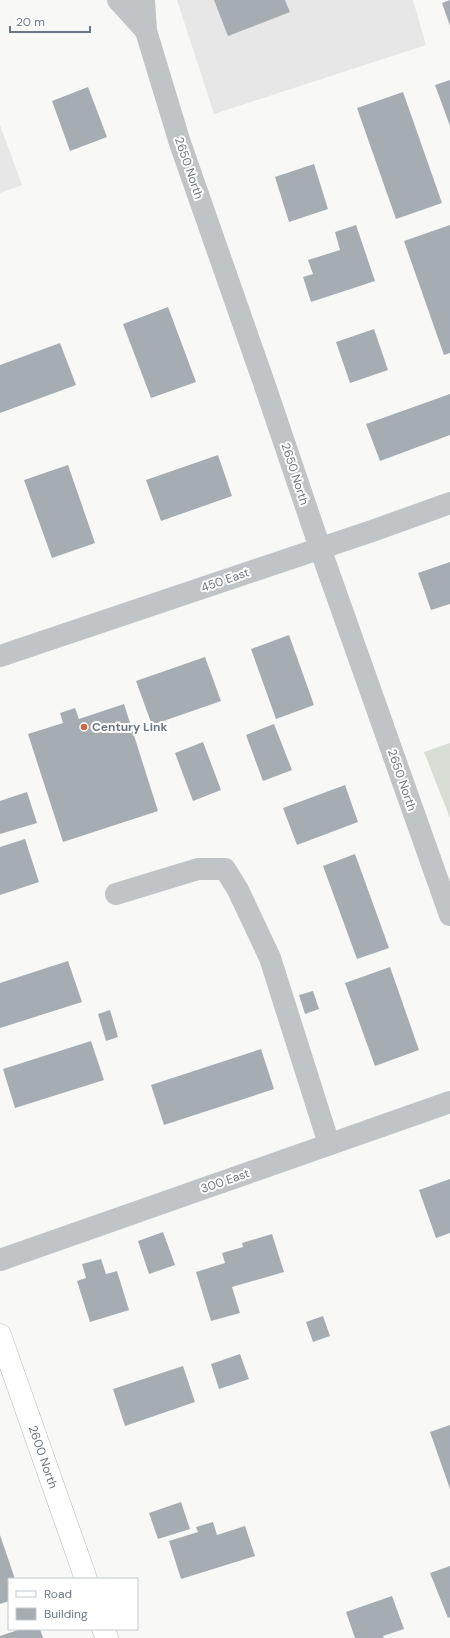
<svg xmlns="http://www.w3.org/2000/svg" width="450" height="1638" font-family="'DM Sans',sans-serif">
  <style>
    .built { fill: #e6e7e6 }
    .green { fill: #d8ddd6 }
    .building { fill: #a6adb2 }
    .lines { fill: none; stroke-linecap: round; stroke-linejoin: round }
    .major-casing { stroke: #b4b8bb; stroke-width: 23 }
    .minor { stroke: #c0c4c7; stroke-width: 22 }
    .major { stroke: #fff; stroke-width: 22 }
    .poi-dot { fill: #cf673f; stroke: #fff; stroke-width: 1.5 }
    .labels { text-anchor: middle; stroke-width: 4; stroke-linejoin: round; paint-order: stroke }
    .street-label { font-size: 12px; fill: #6b7884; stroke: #fff }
    .poi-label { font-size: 12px; font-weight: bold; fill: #6b7884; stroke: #fff; text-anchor: start }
  </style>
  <rect width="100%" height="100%" fill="#f8f8f6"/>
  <g class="built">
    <polygon points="177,0 413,0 426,45 214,114"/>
    <polygon points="0,125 22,185 0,193"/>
  </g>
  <polygon class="green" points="450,743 450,818 424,752"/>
  <g class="building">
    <polygon points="214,0 285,0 290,12 228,36"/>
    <polygon points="450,0 450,26 442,3"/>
    <polygon points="450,80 450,126 435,85"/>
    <polygon points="88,87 107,137 70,151 52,101"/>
    <polygon points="403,92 442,203 396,219 357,108"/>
    <polygon points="314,164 328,209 289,222 275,177"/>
    <polygon points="356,225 375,281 311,302 303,277 313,274 308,260 340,250 335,232"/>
    <polygon points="450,225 450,353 444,355 404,241"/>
    <polygon points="168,307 196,382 151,398 123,324"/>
    <polygon points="374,329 388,370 350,383 336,342"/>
    <polygon points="60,343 76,385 0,413 0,365"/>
    <polygon points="450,394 450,435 380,461 366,424"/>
    <polygon points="218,455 232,496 161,521 146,480"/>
    <polygon points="68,465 95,543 52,558 24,480"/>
    <polygon points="450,562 450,604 431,610 418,573"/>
    <polygon points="289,635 314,705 276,719 251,649"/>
    <polygon points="205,657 221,701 152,725 136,681"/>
    <polygon points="124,704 158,811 63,842 28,734 63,723 60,713 75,708 79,719"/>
    <polygon points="274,724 292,770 263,781 246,735"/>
    <polygon points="203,742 221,790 193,801 175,753"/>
    <polygon points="345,785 358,822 297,845 283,808"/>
    <polygon points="27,792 37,823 0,834 0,801"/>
    <polygon points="25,839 39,882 0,895 0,847"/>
    <polygon points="355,854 389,948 357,959 323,866"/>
    <polygon points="68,961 82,1002 0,1028 0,983"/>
    <polygon points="390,967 419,1050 375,1066 345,983"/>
    <polygon points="313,991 319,1009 305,1014 299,995"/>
    <polygon points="110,1010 118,1037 106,1041 98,1014"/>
    <polygon points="91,1041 104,1080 15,1108 3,1069"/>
    <polygon points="261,1049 274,1089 164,1125 151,1085"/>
    <polygon points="450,1179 450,1233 436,1238 419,1190"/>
    <polygon points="163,1232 175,1265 149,1274 138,1241"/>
    <polygon points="272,1234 284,1272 232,1287 240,1313 211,1321 196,1272 225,1263 222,1253 243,1247 242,1243"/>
    <polygon points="101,1259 106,1274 117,1271 129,1310 90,1322 77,1281 86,1278 82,1264"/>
    <polygon points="323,1316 330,1336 313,1342 306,1322"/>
    <polygon points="240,1354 249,1379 219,1389 211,1364"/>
    <polygon points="183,1366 195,1402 125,1426 113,1389"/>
    <polygon points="450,1425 450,1489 430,1432"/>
    <polygon points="181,1502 190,1529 158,1539 149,1513"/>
    <polygon points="213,1522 217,1535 245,1526 255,1556 181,1579 169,1541 198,1532 196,1527"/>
    <polygon points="0,1535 15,1579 9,1579 9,1601 0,1604"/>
    <polygon points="450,1566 450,1617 448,1618 430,1573"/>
    <polygon points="392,1596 404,1629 383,1636 384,1638 355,1638 346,1612"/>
    <polygon points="21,1629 40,1629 43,1638 0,1638 0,1636"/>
  </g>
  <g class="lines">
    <g class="major-casing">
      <g id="major">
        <polyline points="0,1335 86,1579"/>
        <polyline points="103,1629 107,1638"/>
      </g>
    </g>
    <g class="minor">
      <polyline points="118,0 146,31"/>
      <polyline points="144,0 146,31 180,143 264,383 320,548 450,915"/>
      <polyline points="0,656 372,531 450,503"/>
      <polyline points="116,894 198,869 225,869 238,890 270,958 329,1144"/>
      <polyline points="0,1260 450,1102"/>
    </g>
    <use href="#major" class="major"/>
  </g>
  <circle class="poi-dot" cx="84" cy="727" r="4"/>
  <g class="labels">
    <g class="street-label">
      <text transform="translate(189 168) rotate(71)" y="4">2650 North</text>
      <text transform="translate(295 474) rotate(72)" y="4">2650 North</text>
      <text transform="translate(225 580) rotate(-19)" y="4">450 East</text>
      <text transform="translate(402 780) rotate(71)" y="4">2650 North</text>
      <text transform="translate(225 1181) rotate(-19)" y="4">300 East</text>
      <text transform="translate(43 1457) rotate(71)" y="4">2600 North</text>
    </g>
    <g class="poi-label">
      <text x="92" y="731">Century Link</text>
    </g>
  </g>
  <rect x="8" y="1578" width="130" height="52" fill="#ffffff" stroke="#c4c9ce"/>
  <rect x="16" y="1591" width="20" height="6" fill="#ffffff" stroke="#c4c9ce"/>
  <text x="44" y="1598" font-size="12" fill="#6b7884">Road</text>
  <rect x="16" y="1608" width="20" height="12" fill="#a6adb2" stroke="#c4c9ce"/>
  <text x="44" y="1618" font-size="12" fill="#6b7884">Building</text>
  <path d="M10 26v6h80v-6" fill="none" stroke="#6b7884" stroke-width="2"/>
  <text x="16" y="26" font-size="12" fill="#6b7884" stroke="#ffffff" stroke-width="3" paint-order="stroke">20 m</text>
</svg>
